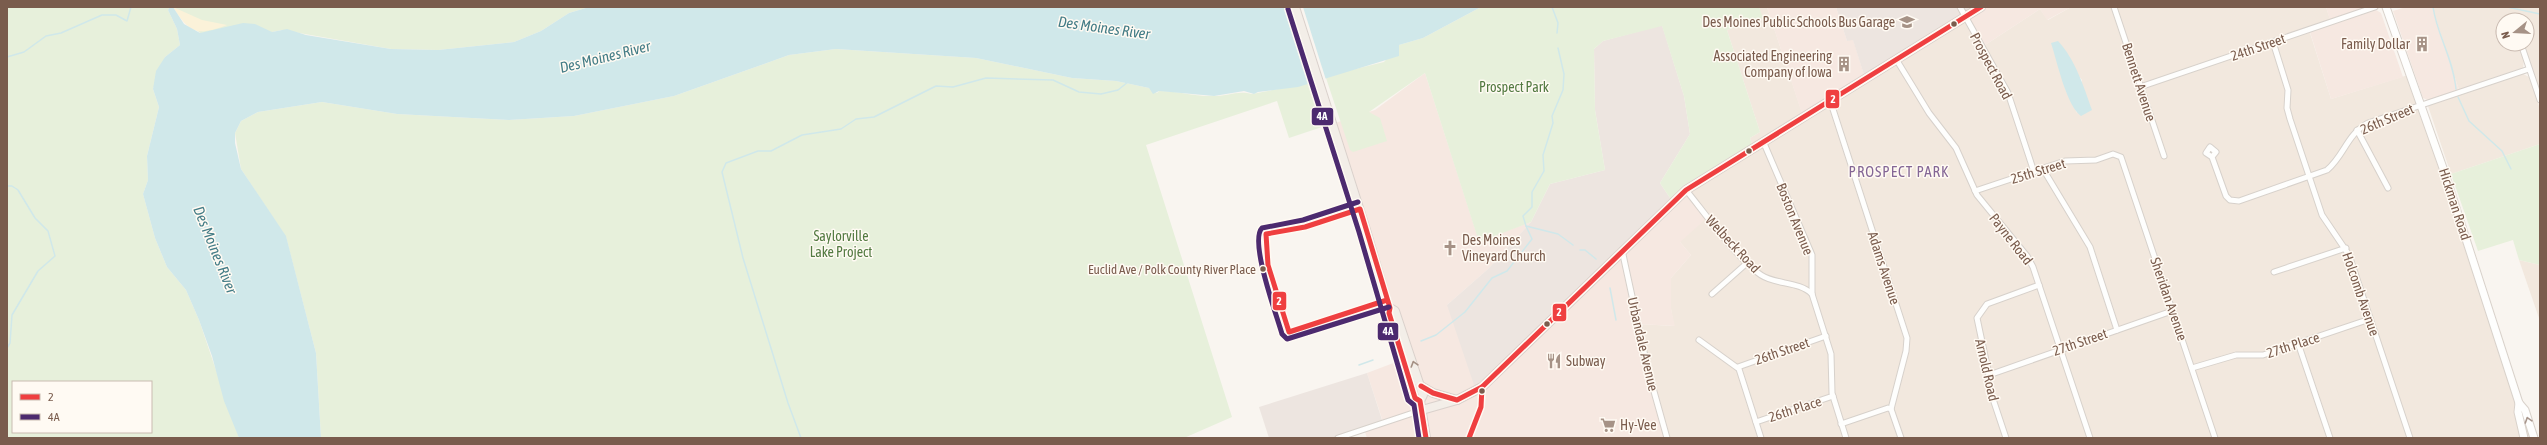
<svg xmlns="http://www.w3.org/2000/svg" width="2547" height="445" font-family="'Asap Condensed',sans-serif">
  <style>
    .residential { fill: #f2e8de; fill-rule: evenodd }
    .commercial { fill: #f6e8e1 }
    .industrial { fill: #ede5e0 }
    .green { fill: #e7f0db; fill-rule: evenodd }
    .sand { fill: #fbf2d9 }
    .water { fill: #d0e8ea }
    .pier { fill: #f9f5f0 }
    .lines { fill: none; stroke-linecap: round; stroke-linejoin: round }
    .stream { stroke: #d0e8ea; stroke-width: 1.5 }
    .minor-casing { stroke: #d7d1cb; stroke-width: 7 }
    .secondary-casing { stroke: #d9d2cb; stroke-width: 9 }
    .primary-casing { stroke: #dad1cc; stroke-width: 10 }
    .minor { stroke: #fefefd; stroke-width: 5 }
    .secondary { stroke: #fefefd; stroke-width: 7 }
    .primary { stroke: #f3eee8; stroke-width: 8 }
    .bus-1-casing { stroke: #fffaf3; stroke-width: 8 }
    .bus-2-casing { stroke: #fffaf3; stroke-width: 8 }
    .bus-1 { stroke: #ef3f40; stroke-width: 5 }
    .bus-2 { stroke: #4c2a6f; stroke-width: 5 }
    .oneway { stroke: #a48f83 }
    .oneway2 { stroke: #a8958b }
    .bus-dot { fill: #7a5c4d; stroke: #fffaf3; stroke-width: 1.5 }
    .labels { text-anchor: middle; stroke-width: 3; stroke-linejoin: round; paint-order: stroke }
    .bus-label { font-size: 13px; fill: #7a5c4d; stroke: #fffaf3; text-anchor: end }
    .poi-label { font-size: 14px; fill: #7a5c4d; stroke: #fffaf3; text-anchor: end }
    .street-label { font-size: 14px; fill: #7a5c4d; stroke: #fffaf3 }
    .park-label { font-size: 14px; fill: #537a41; stroke: #fffaf3 }
    .water-label { font-size: 15px; font-style: italic; fill: #437c86; stroke: #fffaf3 }
    .neighbourhood-label { font-size: 15px; letter-spacing: 1px; fill: #846695; stroke: #fffaf3 }
    .line-badge { stroke: #fffaf3; stroke-width: 1.5 }
    .badge-label { font-size: 11px; text-anchor: middle; font-weight: bold; fill: #fff }
  </style>
  <rect width="100%" height="100%" fill="#f9f5f0"/>
  <g class="residential">
    <path d="M1759,7H1767L1803,116L1965,17L1982,47L2040,9L2048,20L2071,7H2326L2331,22L2309,30L2331,99L2408,75L2530,438H1667L1638,324L1674,326L1671,309V278L1691,255L1680,242L1686,190L1753,147L1750,138L1760,132L1727,30L1762,18ZM2052,43L2082,80L2077,113L2066,91Z"/>
    <polygon points="2432,7 2540,7 2540,93 2524,44 2527,44 2527,20 2503,20 2503,44 2518,44 2524,61 2523,68 2459,90"/>
    <polygon points="2523,74 2529,77 2540,109 2540,144 2451,174 2428,106"/>
    <polygon points="2519,260 2540,265 2540,321"/>
  </g>
  <g class="commercial">
    <polygon points="1767,7 1836,7 1847,41 1853,39 1865,78 1803,117"/>
    <polygon points="1981,7 2071,7 2047,20 2040,9 1982,47 1965,17"/>
    <polygon points="2326,7 2367,7 2330,20"/>
    <polygon points="2406,7 2432,7 2459,90 2428,100 2423,98 2393,11"/>
    <polygon points="2376,10 2381,13 2403,77 2331,99 2310,32"/>
    <polygon points="1425,73 1479,241 1531,222 1488,269 1447,305 1686,190 1708,217 1680,242 1691,255 1671,278 1671,309 1675,326 1638,324 1667,438 1367,438 1364,429 1383,422 1367,373 1404,359 1332,124 1375,110"/>
  </g>
  <g class="industrial">
    <polygon points="1836,7 1981,7 1865,78 1853,40 1847,41"/>
    <polygon points="1662,25 1684,96 1690,134 1660,183 1672,201 1476,391 1447,305 1488,269 1531,222 1550,184 1605,170 1595,110 1594,49 1603,41"/>
    <polygon points="1367,373 1383,423 1338,438 1269,438 1259,407"/>
  </g>
  <g class="green">
    <path d="M7,7H170L168,10L177,29L180,45L165,57L153,89L159,107L147,156L148,180L143,194L155,238L167,267L186,290L199,320L239,438H7ZM13,382H151V432H13Z"/>
    <polygon points="173,7 589,7 569,13 541,31 514,42 438,50 391,49 282,30 272,32 200,33"/>
    <polygon points="1481,7 1759,7 1763,18 1727,30 1760,132 1750,138 1753,147 1672,201 1660,183 1690,134 1684,96 1662,26 1603,41 1594,49 1595,110 1605,170 1550,184 1531,222 1479,242 1425,73 1369,112 1380,118 1387,141 1353,152 1350,150 1326,78 1343,72 1384,62 1399,45 1423,38"/>
    <path d="M836,49L976,58L1072,78L1116,81L1149,88L1157,93L1159,91C1177,91 1196,97 1215,96C1228,96 1238,90 1252,94L1310,83L1325,126L1289,138L1277,101L1146,145L1232,417L1184,438H321L316,353L286,237L241,169L235,133L241,121L258,112L322,102L397,114L509,120L574,116L674,96L789,55Z"/>
    <polygon points="2540,144 2540,265 2519,260 2513,240 2478,251 2451,174"/>
  </g>
  <path class="sand" d="M173,7L202,20L227,25C197,36 190,34 173,7Z"/>
  <g class="water">
    <polygon points="170,7 173,7 184,24 200,33 243,23 255,24 272,32 287,29 306,35 391,49 438,50 514,42 541,31 569,13 589,7 1481,7 1423,38 1399,45 1399,56 1298,87 1258,92 1254,94 1244,91 1214,96 1159,91 1153,94 1149,88 1116,81 1072,78 976,58 836,49 789,55 674,96 574,116 509,120 397,114 322,102 258,112 241,121 235,133 235,143 241,169 286,236 316,353 321,438 239,438 224,401 212,356 199,320 186,290 167,267 155,238 143,194 148,180 147,156 159,107 153,89 156,71 165,57 180,45 177,29 168,10"/>
    <path d="M2058,41C2075,59 2084,87 2092,110L2081,116C2066,105 2057,61 2051,43Z"/>
  </g>
  <polygon class="pier" points="1286,7 1303,7 1326,80 1311,85"/>
  <g class="lines">
    <g class="stream">
      <polyline points="1552,7 1558,23 1557,33"/>
      <path d="M2433,7C2437,35 2453,58 2456,89"/>
      <polyline points="2507,7 2540,14"/>
      <polyline points="1558,48 1564,74 1563,90 1552,116 1553,123 1543,155 1544,171 1532,192 1532,207 1523,216 1526,226 1558,234 1573,245"/>
      <polyline points="7,57 24,52 46,36 61,33 102,15 116,15 127,21 131,7"/>
      <polyline points="2458,97 2469,121 2502,151 2511,169"/>
      <polyline points="7,186 12,186 18,190 35,218 48,231 55,256 38,271 12,315 10,343 7,348"/>
      <polyline points="1580,250 1585,250 1596,259"/>
      <polyline points="1610,288 1616,320"/>
      <polyline points="1421,341 1436,335 1465,312 1492,278 1507,271 1532,239 1526,226"/>
      <polyline points="1359,365 1373,360"/>
      <polyline points="801,438 788,403 743,258 722,172 726,163 758,151 771,151 802,135 841,129 856,119 874,117 936,86 953,87 986,78 1053,80 1079,92 1101,94 1118,90 1128,82"/>
    </g>
    <g class="minor-casing">
      <g id="minor">
        <polyline points="1960,7 2008,93 2034,172"/>
        <polyline points="2114,7 2164,156"/>
        <polyline points="2273,42 2288,90 2287,108 2290,119 2322,215 2349,255 2410,438"/>
        <polyline points="2521,44 2540,100"/>
        <polyline points="1896,59 1929,113 1956,148 1977,195 2027,256 2033,267 2090,438"/>
        <polyline points="2140,87 2375,7"/>
        <polyline points="1830,100 1907,338 1906,351 1891,409 1901,438"/>
        <polyline points="2357,130 2388,188"/>
        <polyline points="1763,141 1812,255 1812,294 1831,354 1832,393 1846,438"/>
        <path d="M2212,157L2216,152L2210,147L2206,153L2212,157L2226,196L2230,200L2239,201L2327,170C2344,156 2347,134 2368,123L2529,69"/>
        <polyline points="2043,169 2090,247 2117,330"/>
        <path d="M1686,190C1704,212 1738,260 1761,275C1776,285 1799,281 1812,294"/>
        <polyline points="1975,191 2065,161 2096,160 2113,154 2121,157 2215,438"/>
        <polyline points="1622,250 1648,370 1667,438"/>
        <polyline points="2274,272 2346,248"/>
        <polyline points="1712,294 1747,263"/>
        <polyline points="1699,340 1739,369 1761,438"/>
        <polyline points="2298,343 2330,438"/>
        <polyline points="1738,367 1826,336"/>
        <polyline points="2192,368 2236,355 2263,355 2370,319"/>
        <polyline points="1989,375 2172,311"/>
        <polyline points="1756,422 1833,396"/>
        <polyline points="1841,424 1888,408 1891,409"/>
        <polyline points="1338,438 1422,410"/>
        <polyline points="1469,438 1481,407 1482,387"/>
        <polyline points="2006,438 1987,381 1989,375 1977,318 1987,304 2039,285"/>
      </g>
    </g>
    <g class="secondary-casing">
      <g id="secondary">
        <polyline points="2386,7 2443,168 2519,403 2525,410 2534,438"/>
        <polyline points="2519,403 2518,412 2524,438"/>
      </g>
    </g>
    <g class="primary-casing">
      <g id="primary">
        <polyline points="1295,7 1366,230 1415,398 1420,401 1426,438"/>
        <polyline points="1390,308 1395,311 1423,395 1420,401"/>
        <polyline points="1421,386 1433,393 1457,400"/>
        <polyline points="1422,410 1457,400 1482,387 1686,190 1981,7"/>
      </g>
    </g>
    <use href="#minor" class="minor"/>
    <use href="#secondary" class="secondary"/>
    <use href="#primary" class="primary"/>
    <g class="bus-1-casing">
      <g id="bus-1">
        <polyline points="1387,300 1289,332 1268,265 1266,234 1305,227 1360,209 1390,308 1389,313 1415,398 1420,401 1426,438"/>
        <polyline points="1421,386 1433,393 1457,400 1482,387 1686,190 1981,7"/>
        <polyline points="1469,438 1481,407 1482,387"/>
      </g>
    </g>
    <g class="bus-2-casing">
      <g id="bus-2">
        <polyline points="1288,9 1359,232 1408,400 1414,405 1419,438"/>
        <path d="M1358,202L1303,220L1262,228C1249,241 1277,316 1282,334L1287,339L1389,307"/>
      </g>
    </g>
    <use href="#bus-1" class="bus-1"/>
    <use href="#bus-2" class="bus-2"/>
  </g>
  <defs><path id="oneway-chevron" d="M-2-3.5L2.5 0L-2 3.5" fill="none" stroke-width="1.6" stroke-linecap="round" stroke-linejoin="round"/></defs>
  <use class="oneway" href="#oneway-chevron" transform="translate(1414 364) rotate(-107)"/>
  <use class="oneway2" href="#oneway-chevron" transform="translate(2528 420) rotate(-108)"/>
  <defs>
    <g id="school-bare" transform="scale(1.2)"><path d="M0-5L7-2L0 1L-7-2ZM-4 1L0 2.5L4 1V4Q0 6-4 4Z" fill="#a69286" stroke="#fffaf3" stroke-width="2.5" paint-order="stroke"/></g>
    <g id="building-bare" transform="scale(1.2)"><path d="M-4-6H4V6H1V3H-1V6H-4ZM-2.5-4.3h1.7v1.8h-1.7ZM.8-4.3h1.7v1.8H.8ZM-2.5-1h1.7V.8h-1.7ZM.8-1h1.7V.8H.8Z" fill="#a69286" stroke="#fffaf3" stroke-width="2.5" paint-order="stroke"/></g>
    <g id="church-bare" transform="scale(1.2)"><path d="M-1.2-6h2.4v3.5h3.3v2.4h-3.3V6h-2.4V-.1h-3.3v-2.4h3.3Z" fill="#a69286" stroke="#fffaf3" stroke-width="2.5" paint-order="stroke"/></g>
    <g id="restaurant-bare" transform="scale(1.2)"><path d="M-5-6h1v4h1v-4h1v4h1v-4h1v5L-1.5 .5V6h-2V.5L-5-1ZM5-6V6H3V1.5H1.5Q1.5-4 5-6Z" fill="#a69286" stroke="#fffaf3" stroke-width="2.5" paint-order="stroke"/></g>
    <g id="supermarket-bare" transform="scale(1.2)"><path d="M-6-5.5h2.5l.6 2H6L4.5 2H-2.5L-4.4-4H-6ZM-1.5 3.2a1.3 1.3 0 1 0 .1 0ZM3 3.2a1.3 1.3 0 1 0 .1 0Z" fill="#a69286" stroke="#fffaf3" stroke-width="2.5" paint-order="stroke"/></g>
  </defs>
  <g fill-rule="evenodd">
    <use href="#school-bare" x="1907" y="22"/>
    <use href="#building-bare" x="2422" y="44"/>
    <use href="#building-bare" x="1844" y="64"/>
    <use href="#church-bare" x="1450" y="248"/>
    <use href="#restaurant-bare" x="1554" y="361"/>
    <use href="#supermarket-bare" x="1608" y="425"/>
  </g>
  <g class="bus-dot">
    <circle cx="1954" cy="24" r="3.5"/>
    <circle cx="1749" cy="151" r="3.5"/>
    <circle cx="1263" cy="269" r="3.5"/>
    <circle cx="1547" cy="324" r="3.5"/>
    <circle cx="1482" cy="391" r="3.5"/>
  </g>
  <g class="labels">
    <g class="bus-label">
      <text x="1256" y="274">Euclid Ave / Polk County River Place</text>
    </g>
    <g class="poi-label">
      <text x="1895" y="27">Des Moines Public Schools Bus Garage</text>
      <text x="2410" y="49">Family Dollar</text>
      <text x="1832" y="61">Associated Engineering<tspan x="1832" dy="16">Company of Iowa</tspan></text>
      <text x="1462" y="245" text-anchor="start">Des Moines<tspan x="1462" dy="16">Vineyard Church</tspan></text>
      <text x="1566" y="366" text-anchor="start">Subway</text>
      <text x="1620" y="430" text-anchor="start">Hy-Vee</text>
    </g>
    <g class="street-label">
      <text transform="translate(2258 47) rotate(-19)" y="5">24th Street</text>
      <text transform="translate(1991 66) rotate(62)" y="5">Prospect Road</text>
      <text transform="translate(2139 82) rotate(72)" y="5">Bennett Avenue</text>
      <text transform="translate(2387 119) rotate(-23)" y="5">26th Street</text>
      <text transform="translate(2038 171) rotate(-17)" y="5">25th Street</text>
      <text transform="translate(2455 204) rotate(72)" y="5">Hickman Road</text>
      <text transform="translate(1795 219) rotate(68)" y="5">Boston Avenue</text>
      <text transform="translate(2011 239) rotate(52)" y="5">Payne Road</text>
      <text transform="translate(1733 244) rotate(47)" y="5">Welbeck Road</text>
      <text transform="translate(1884 268) rotate(72)" y="5">Adams Avenue</text>
      <text transform="translate(2361 294) rotate(71)" y="5">Holcomb Avenue</text>
      <text transform="translate(2169 299) rotate(71)" y="5">Sheridan Avenue</text>
      <text transform="translate(2080 342) rotate(-19)" y="5">27th Street</text>
      <text transform="translate(1643 344) rotate(77)" y="5">Urbandale Avenue</text>
      <text transform="translate(2293 345) rotate(-18)" y="5">27th Place</text>
      <text transform="translate(1782 351) rotate(-19)" y="5">26th Street</text>
      <text transform="translate(1987 370) rotate(77)" y="5">Arnold Road</text>
      <text transform="translate(1795 409) rotate(-18)" y="5">26th Place</text>
    </g>
    <g class="park-label">
      <text x="1514" y="92">Prospect Park</text>
      <text x="841" y="241">Saylorville<tspan x="841" dy="16">Lake Project</tspan></text>
    </g>
    <g class="water-label">
      <text transform="translate(1104 28) rotate(8)" y="5">Des Moines River</text>
      <text transform="translate(605 57) rotate(-14)" y="5">Des Moines River</text>
      <text transform="translate(215 250) rotate(68)" y="5">Des Moines River</text>
    </g>
    <g class="neighbourhood-label">
      <text x="1899" y="177">PROSPECT PARK</text>
    </g>
  </g>
  <g class="line-badge">
    <rect x="1825" y="89" width="15" height="20" rx="4" fill="#ef3f40"/>
    <rect x="1311" y="107" width="23" height="19" rx="4" fill="#4c2a6f"/>
    <rect x="1272" y="291" width="15" height="20" rx="4" fill="#ef3f40"/>
    <rect x="1552" y="303" width="15" height="19" rx="4" fill="#ef3f40"/>
    <rect x="1377" y="322" width="22" height="19" rx="4" fill="#4c2a6f"/>
  </g>
  <g class="badge-label">
    <text x="1833" y="103">2</text>
    <text x="1322" y="120">4A</text>
    <text x="1279" y="305">2</text>
    <text x="1559" y="316">2</text>
    <text x="1388" y="335">4A</text>
  </g>
  <rect width="2547" height="445" fill="none" stroke="#7a5c4d" stroke-width="16"/>
  <rect x="12" y="381" width="140" height="52" fill="#fffaf3" stroke="#cabbb1"/>
  <rect x="20" y="394" width="20" height="6" fill="#ef3f40" stroke="#cabbb1"/>
  <text x="48" y="401" font-size="12" fill="#7a5c4d">2</text>
  <rect x="20" y="414" width="20" height="6" fill="#4c2a6f" stroke="#cabbb1"/>
  <text x="48" y="421" font-size="12" fill="#7a5c4d">4A</text>
  <g transform="translate(2515 32) rotate(252)"><circle r="19" fill="#fffaf3" stroke="#cabbb1"/>
  <path d="M0-3L7 15L0 10L-7 15Z" fill="#a69286"/>
  <text y="-6" font-size="11" font-weight="bold" text-anchor="middle" fill="#7a5c4d">N</text>
  </g>
</svg>
